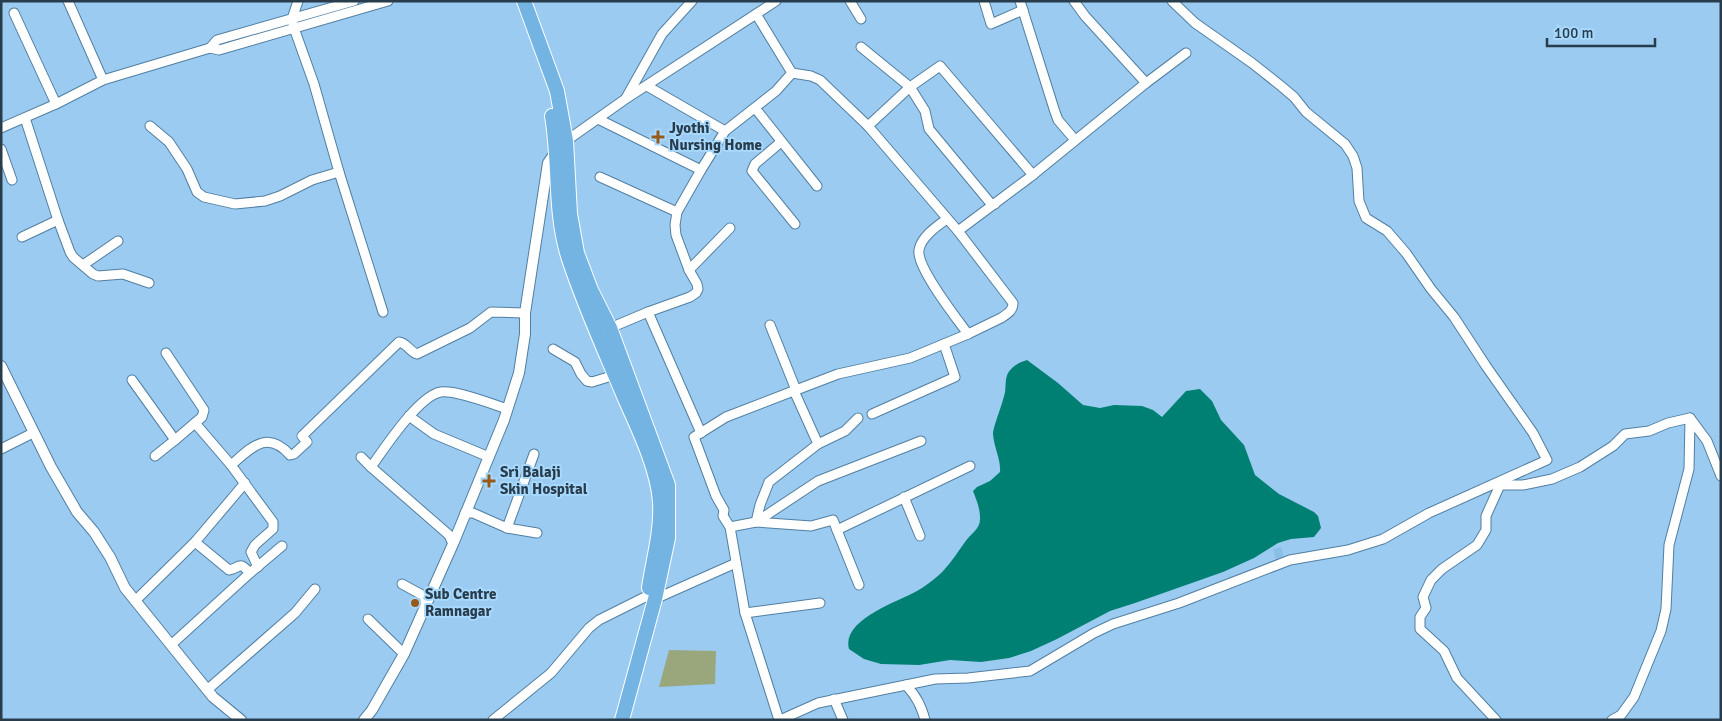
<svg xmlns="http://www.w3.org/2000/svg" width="1722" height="721" font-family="Signika,sans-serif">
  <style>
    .built { fill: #89bfe7 }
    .green { fill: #9aa77d }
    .water { fill: #008072 }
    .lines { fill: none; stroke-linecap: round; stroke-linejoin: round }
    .minor-casing { stroke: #517fa2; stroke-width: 11 }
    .tertiary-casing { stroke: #517fa2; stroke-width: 12 }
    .trunk-casing { stroke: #fff; stroke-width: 16 }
    .minor { stroke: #fff; stroke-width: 9 }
    .tertiary { stroke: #fff; stroke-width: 10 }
    .trunk { stroke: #74b4e2; stroke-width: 14 }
    .poi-dot { fill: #965a1b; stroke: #a7d8fe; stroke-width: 2 }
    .labels { text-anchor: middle; stroke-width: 4; stroke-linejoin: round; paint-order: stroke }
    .poi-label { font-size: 15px; font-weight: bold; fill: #293c4b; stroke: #a7d8fe; text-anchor: start }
  </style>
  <rect width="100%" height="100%" fill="#9bcbf0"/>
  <polygon class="built" points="1281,547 1284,558 1276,560 1273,549"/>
  <polygon class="green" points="669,650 716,651 715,684 659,687"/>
  <path class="water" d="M1027,360L1058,383L1083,405L1100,408L1114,405L1142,406L1153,410L1162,417L1186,391L1200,389L1212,401L1221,420L1244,445L1255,475L1279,494L1314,512L1318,516L1321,528L1314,537L1291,539L1278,543L1254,558L1223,572L1135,603L1110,611L1057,639L1031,651L1009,658L981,662L950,660L919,665L881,664L864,659L849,649C841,620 897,602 917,591C924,587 932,581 939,575C949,566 957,553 965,542C971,533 981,529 980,517C980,508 976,499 973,491L977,487L990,481L1000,472C1001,459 994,448 993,434C993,427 1003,403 1005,392C1006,386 1005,379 1008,373C1012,366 1020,362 1027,360Z"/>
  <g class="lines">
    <g class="minor-casing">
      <g id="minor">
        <polyline points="68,1 103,80"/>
        <polyline points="298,1 292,19 294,28 314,84 339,172 383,312"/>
        <polyline points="850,1 861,19"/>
        <polyline points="984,1 991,24 1023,10"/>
        <polyline points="1020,1 1055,112 1058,120 1075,140"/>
        <polyline points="14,13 56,104"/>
        <polyline points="861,47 910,87 925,111 929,129 992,205 995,204"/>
        <polyline points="210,48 219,50 388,1"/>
        <polyline points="210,48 217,40 354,1"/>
        <polyline points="792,73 811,76 820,80 868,126 910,87 940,66 1033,175"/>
        <polyline points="1146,83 1186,53"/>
        <polyline points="647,86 725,131"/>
        <polyline points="626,98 662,34 692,1"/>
        <polyline points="755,108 817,186"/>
        <polyline points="25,118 58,220 70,252 73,257 93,274 98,276 123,274 149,283"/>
        <polyline points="598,119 701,170 677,212 675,225 676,235 689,270 697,284 698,289 696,293 690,297 648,312 610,328"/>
        <polyline points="150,126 169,142 187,169 197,192 204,197 235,204 265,201 280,196 312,180 339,172"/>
        <polyline points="1,128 56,104 103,80 210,48"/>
        <polyline points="566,141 624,100 776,1"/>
        <polyline points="781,142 755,164 752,171 795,224"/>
        <polyline points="1,149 12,180"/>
        <polyline points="701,170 725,131 776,91 792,73 756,14"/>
        <polyline points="600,177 677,212"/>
        <path d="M947,219C937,226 921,237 919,250C916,267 957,319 968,334"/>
        <polyline points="958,231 1029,178 1146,83 1085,16 1074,1"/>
        <polyline points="22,237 58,220"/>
        <polyline points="83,265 118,241"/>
        <polyline points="689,270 730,228"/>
        <polyline points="648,312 701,433"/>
        <polyline points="770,325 796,390 795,393 818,444 769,482 760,505 756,522 811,526 833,520 859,585"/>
        <polyline points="553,349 575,362 581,374 587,381 592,382 615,375"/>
        <polyline points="132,380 175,440 202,417 204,410 166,353"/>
        <polyline points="872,414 955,377 944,344"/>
        <polyline points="409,416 434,434 489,457"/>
        <polyline points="195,423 231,465 273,522 273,529 255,545 251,552 258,567"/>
        <polyline points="818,444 845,431 858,418"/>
        <polyline points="1,449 33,433"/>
        <polyline points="155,456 175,440"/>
        <polyline points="361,457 371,467"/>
        <path d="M231,465C251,448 267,429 290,455L294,454L307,442L302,436L399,342C407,343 410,352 417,354L470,328L491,312L525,313"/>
        <polyline points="904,497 920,536"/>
        <polyline points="465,513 473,513 507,528 537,533"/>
        <polyline points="730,527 756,522 818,481 921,441"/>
        <polyline points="507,528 534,454"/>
        <polyline points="837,530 970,466"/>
        <path d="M195,542L229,570C241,568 238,560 250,573"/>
        <path d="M453,544L449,535L371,467C384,449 419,395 441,392C456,390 492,404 507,409"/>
        <polyline points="402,584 424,596 426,605"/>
        <polyline points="655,599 736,563"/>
        <polyline points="135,601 195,542 245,483"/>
        <polyline points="745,613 820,603"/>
        <polyline points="368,619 404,654"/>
        <polyline points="171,645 250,573 282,546"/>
        <polyline points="906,685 935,679 968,678 1030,671 1094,633 1113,624 1179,603 1290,560 1348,550 1383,539 1429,513 1547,460 1533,433 1486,366 1454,317 1431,289 1406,253 1387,231 1366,218 1359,201 1357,168 1353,156 1345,144 1306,112 1294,97 1281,86 1252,63 1195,23 1172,1"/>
        <polyline points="207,690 295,613 315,589"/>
        <polyline points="834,699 843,720"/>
        <polyline points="493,720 551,673 589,628 599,620 647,596"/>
        <path d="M779,720L745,613L730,527L723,516L724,510L716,496L694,437L726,417L796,390L838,374L910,358L968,334L1001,318C1007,314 1013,311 1013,303L958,231L868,126"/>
        <path d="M780,720L818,703L906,685C916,696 921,705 925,720"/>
        <polyline points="1496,720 1457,678 1444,651 1420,629 1420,617 1426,608 1423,597 1431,580 1442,569 1477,545 1486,530 1486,516 1500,485 1523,485 1552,479 1580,467 1613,446 1625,434 1649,431 1668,423 1690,418"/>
        <polyline points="1612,720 1621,715 1634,697 1661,631 1666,609 1669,545 1689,469 1690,418 1707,441 1721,476"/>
      </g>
    </g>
    <g class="tertiary-casing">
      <g id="tertiary">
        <polyline points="1,366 51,467 77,512 94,532 110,557 125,588 213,697 241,720"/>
        <polyline points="364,720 372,710 404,654 453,544 504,420 519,373 525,334 525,313 548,163 557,150"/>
      </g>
    </g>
    <g class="trunk-casing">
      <g id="trunk">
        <polyline points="524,1 557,91 566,141 570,214 577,253 591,290 610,328 668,485 668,538 655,599 622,720"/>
        <path d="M552,116C560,162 554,211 568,256C584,306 606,353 626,401C639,430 658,470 660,502C662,530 653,560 649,588"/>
      </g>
    </g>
    <use href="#minor" class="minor"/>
    <use href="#tertiary" class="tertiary"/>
    <use href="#trunk" class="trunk"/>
  </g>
  <g class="poi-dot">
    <path d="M655.5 129.5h5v5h5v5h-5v5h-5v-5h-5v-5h5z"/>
    <path d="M486.5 473.5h5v5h5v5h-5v5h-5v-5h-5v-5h5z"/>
    <circle cx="415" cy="603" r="5"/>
  </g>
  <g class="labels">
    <g class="poi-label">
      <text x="669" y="133">Jyothi<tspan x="669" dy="17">Nursing Home</tspan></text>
      <text x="500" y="477">Sri Balaji<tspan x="500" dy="17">Skin Hospital</tspan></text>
      <text x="425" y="599">Sub Centre<tspan x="425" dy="17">Ramnagar</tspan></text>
    </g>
  </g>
  <rect width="1722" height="721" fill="none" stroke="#293c4b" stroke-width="5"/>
  <path d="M1547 38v8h108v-8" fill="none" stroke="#293c4b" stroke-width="2.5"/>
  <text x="1554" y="38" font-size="15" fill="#293c4b" stroke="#a7d8fe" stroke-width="4" paint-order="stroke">100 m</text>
</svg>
